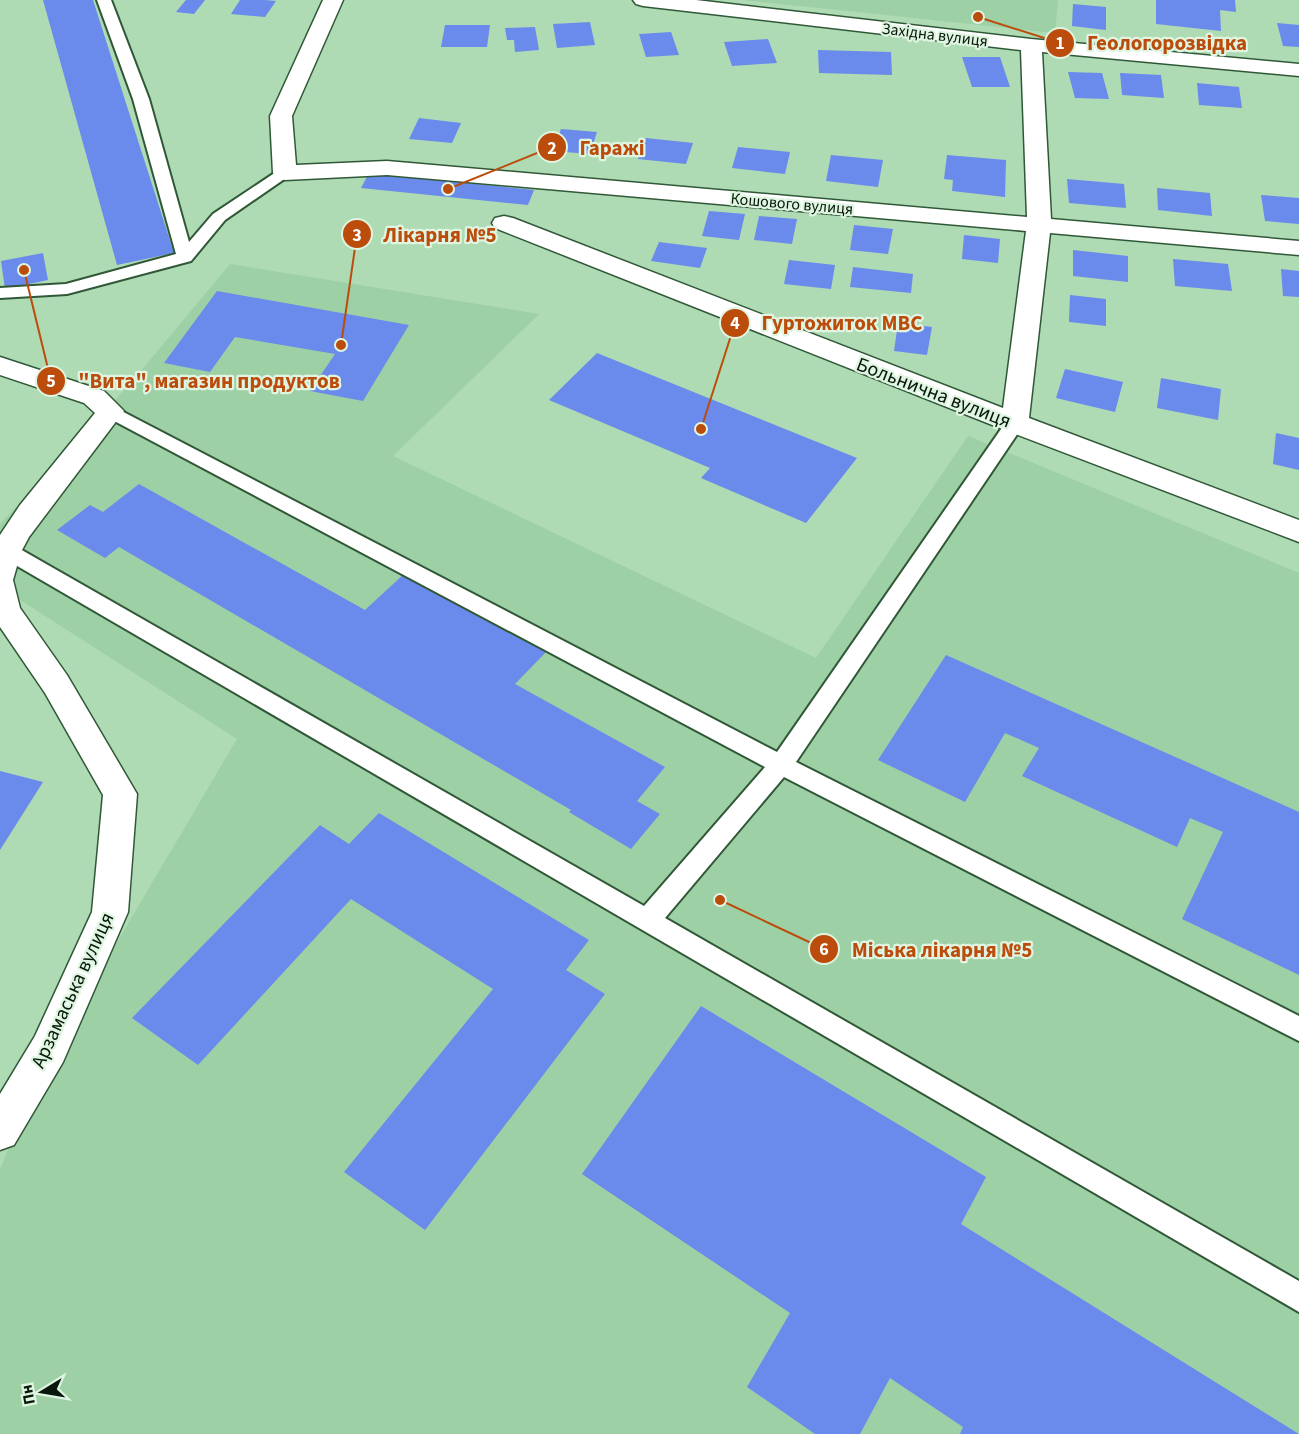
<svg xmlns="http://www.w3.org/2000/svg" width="1299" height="1434" font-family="'Source Sans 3',sans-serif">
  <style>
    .built { fill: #9ed0a5 }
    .building { fill: #6a8aec }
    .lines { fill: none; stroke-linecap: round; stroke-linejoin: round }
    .lane-casing { stroke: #305837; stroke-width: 4 }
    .street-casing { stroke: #305837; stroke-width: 3 }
    .lane { fill: #fff; fill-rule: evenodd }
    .street { fill: #fff; fill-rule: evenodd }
    .labels { text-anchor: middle; stroke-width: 4.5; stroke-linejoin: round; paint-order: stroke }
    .far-street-label { font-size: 16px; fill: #07180a; stroke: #dff5e1 }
    .street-label { font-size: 20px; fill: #07180a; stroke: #dff5e1 }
    .leader { fill: none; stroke: #bb4c0c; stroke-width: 2 }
    .callout-dot { fill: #bb4c0c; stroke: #dff5e1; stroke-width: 2 }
    .mark-label { font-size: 18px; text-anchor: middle; font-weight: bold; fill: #fff }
    .callout-label { font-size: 21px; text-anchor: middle; font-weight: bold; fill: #bb4c0c; stroke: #dff5e1; stroke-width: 4.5; stroke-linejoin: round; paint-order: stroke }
  </style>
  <rect width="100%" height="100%" fill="#aedab4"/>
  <g class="built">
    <polygon points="743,0 1058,0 1055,33"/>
    <polygon points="230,264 539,314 393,456 816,658 968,436 1299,573 1299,1434 0,1434 0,1169 47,1061 237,739 0,587 0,524 130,384"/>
  </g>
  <g class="building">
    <polygon points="43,0 93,0 174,253 117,265"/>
    <polygon points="186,0 205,0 194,14 176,12"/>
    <polygon points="240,0 265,0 276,1 265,17 231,14"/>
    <polygon points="1156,0 1235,0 1236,12 1220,10 1221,31 1156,24"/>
    <polygon points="1073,4 1106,7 1106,30 1072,26"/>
    <polygon points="590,22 595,45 557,48 553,24"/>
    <polygon points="1277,23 1299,25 1299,47 1283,46"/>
    <polygon points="445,25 490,25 487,47 441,47"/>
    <polygon points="535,27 539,50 515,52 514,40 507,40 505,28"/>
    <polygon points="671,32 679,55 646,57 639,34"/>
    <polygon points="768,39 777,63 732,66 724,42"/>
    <polygon points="818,50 891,52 892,75 819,73"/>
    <polygon points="962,57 1000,57 1010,87 972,87"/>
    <polygon points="1068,72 1102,73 1109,99 1075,98"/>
    <polygon points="1120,73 1161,75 1164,98 1122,95"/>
    <polygon points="1197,83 1239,87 1242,108 1199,105"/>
    <polygon points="419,118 461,123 452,143 409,139"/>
    <polygon points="561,129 597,132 590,154 553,151"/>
    <polygon points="646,138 693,143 686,164 638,159"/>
    <polygon points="738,147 790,152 785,174 732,168"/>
    <polygon points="831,155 883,160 878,187 826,181"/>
    <polygon points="947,155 1006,160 1005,197 952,191 953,180 944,179"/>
    <polygon points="369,173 534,190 528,205 361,188"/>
    <polygon points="1067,179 1124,184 1126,208 1069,203"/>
    <polygon points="1157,188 1210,193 1212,216 1158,210"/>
    <polygon points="1261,195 1299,198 1299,224 1265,221"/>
    <polygon points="709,211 745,214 739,240 702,236"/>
    <polygon points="759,216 797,219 792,244 754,240"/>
    <polygon points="854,225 893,229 888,254 850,250"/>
    <polygon points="964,235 1000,239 998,263 962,259"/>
    <polygon points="659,242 707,248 700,268 651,261"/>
    <polygon points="1073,250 1128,256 1128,282 1073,276"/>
    <polygon points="43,253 48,280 5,289 1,261"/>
    <polygon points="1173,259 1228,264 1232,291 1175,286"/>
    <polygon points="789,260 835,265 831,289 784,284"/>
    <polygon points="853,267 913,274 911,293 850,287"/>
    <polygon points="1281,269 1299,271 1299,297 1283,296"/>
    <polygon points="217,291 409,325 363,401 310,391 335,354 235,337 210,372 164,363"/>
    <polygon points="1070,295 1106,299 1106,326 1069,322"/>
    <polygon points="898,323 932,327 927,355 894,351"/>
    <polygon points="597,353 857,458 806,523 701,478 710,468 549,400"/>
    <polygon points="1065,369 1123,382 1115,412 1056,398"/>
    <polygon points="1161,378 1221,389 1218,420 1157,408"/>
    <polygon points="1276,433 1299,438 1299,470 1273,464"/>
    <polygon points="139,484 365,610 405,573 548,650 515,684 665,767 637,801 660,814 631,849 569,812 571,810 119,547 105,558 57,530 90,505 103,512"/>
    <polygon points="946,655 1299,812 1299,975 1182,919 1223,832 1190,818 1177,847 1022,776 1039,748 1005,733 965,802 878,760"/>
    <polygon points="0,771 43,782 0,850"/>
    <polygon points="379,813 589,940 566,970 605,994 425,1230 344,1172 493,989 351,899 198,1065 132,1018 320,825 349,844"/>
    <polygon points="701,1006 986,1177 961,1224 1299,1434 960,1434 963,1427 890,1378 860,1434 815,1434 747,1387 790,1313 582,1174"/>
  </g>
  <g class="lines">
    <g class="lane-casing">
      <g id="lane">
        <polygon points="97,0 111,0 149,99 189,242 213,214 279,170 285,168 293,173 225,220 191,261 67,294 0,298 0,288 66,284 176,254 133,99"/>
        <polygon points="110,405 777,752 1008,419 1022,419 1024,423 1022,427 796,762 1299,1016 1299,1041 784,777 665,918 1299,1281 1299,1312 0,556 0,544 13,545 644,906 765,767 103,415 101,411 103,407"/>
      </g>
    </g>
    <g class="street-casing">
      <g id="street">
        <polygon points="323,0 343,0 292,116 296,165 387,161 1027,217 1021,50 643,6 636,4 633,0 696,0 1031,39 1299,64 1299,76 1042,52 1051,219 1299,241 1299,255 1050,233 1029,418 1299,520 1299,542 1005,430 495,228 492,223 495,218 504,216 513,218 1003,408 1026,231 387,175 285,180 277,178 273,173 270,116"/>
        <polygon points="0,357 104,391 124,411 29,537 21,552 13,580 20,608 67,675 137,794 128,912 63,1062 14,1145 0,1150 0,1094 35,1036 92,912 103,795 45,693 0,627 0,535 20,505 95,413 84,403 0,375"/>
      </g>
    </g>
    <use href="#lane" class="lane"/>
    <use href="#street" class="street"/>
  </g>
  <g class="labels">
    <g class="far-street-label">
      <text transform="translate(935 34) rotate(7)" y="6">Західна вулиця</text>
      <text transform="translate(792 203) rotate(5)" y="6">Кошового вулиця</text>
    </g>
    <g class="street-label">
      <text transform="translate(934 392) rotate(21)" y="7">Больнична вулиця</text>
      <text transform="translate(72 990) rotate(-65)" y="7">Арзамаська вулиця</text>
    </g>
  </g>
  <path class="leader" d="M978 17L1060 43M448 189L552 147M341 345L357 234M701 429L735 323M24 270L51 381M720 900L824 949"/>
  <g class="callout-dot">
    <circle cx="978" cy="17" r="6"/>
    <circle cx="448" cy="189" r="6"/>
    <circle cx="341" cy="345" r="6"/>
    <circle cx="701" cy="429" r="6"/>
    <circle cx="24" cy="270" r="6"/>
    <circle cx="720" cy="900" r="6"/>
    <circle cx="1060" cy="43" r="15"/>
    <circle cx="552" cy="147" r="15"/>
    <circle cx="357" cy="234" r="15"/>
    <circle cx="735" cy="323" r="15"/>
    <circle cx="51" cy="381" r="15"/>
    <circle cx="824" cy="949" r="15"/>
  </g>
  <g class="mark-label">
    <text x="1060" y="49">1</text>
    <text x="552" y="154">2</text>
    <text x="357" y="241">3</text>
    <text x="735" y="329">4</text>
    <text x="51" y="387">5</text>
    <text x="824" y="955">6</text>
  </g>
  <g class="callout-label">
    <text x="1167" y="50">Геологорозвідка</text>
    <text x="612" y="155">Гаражі</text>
    <text x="440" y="242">Лікарня №5</text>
    <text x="842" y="330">Гуртожиток МВС</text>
    <text x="209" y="388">"Вита", магазин продуктов</text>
    <text x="942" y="957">Міська лікарня №5</text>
  </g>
  <g transform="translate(42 1392) rotate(259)" stroke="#dff5e1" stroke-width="4.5" paint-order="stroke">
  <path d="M0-4.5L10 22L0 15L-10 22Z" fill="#07180a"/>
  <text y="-9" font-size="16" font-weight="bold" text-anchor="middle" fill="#07180a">Пн</text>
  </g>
</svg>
